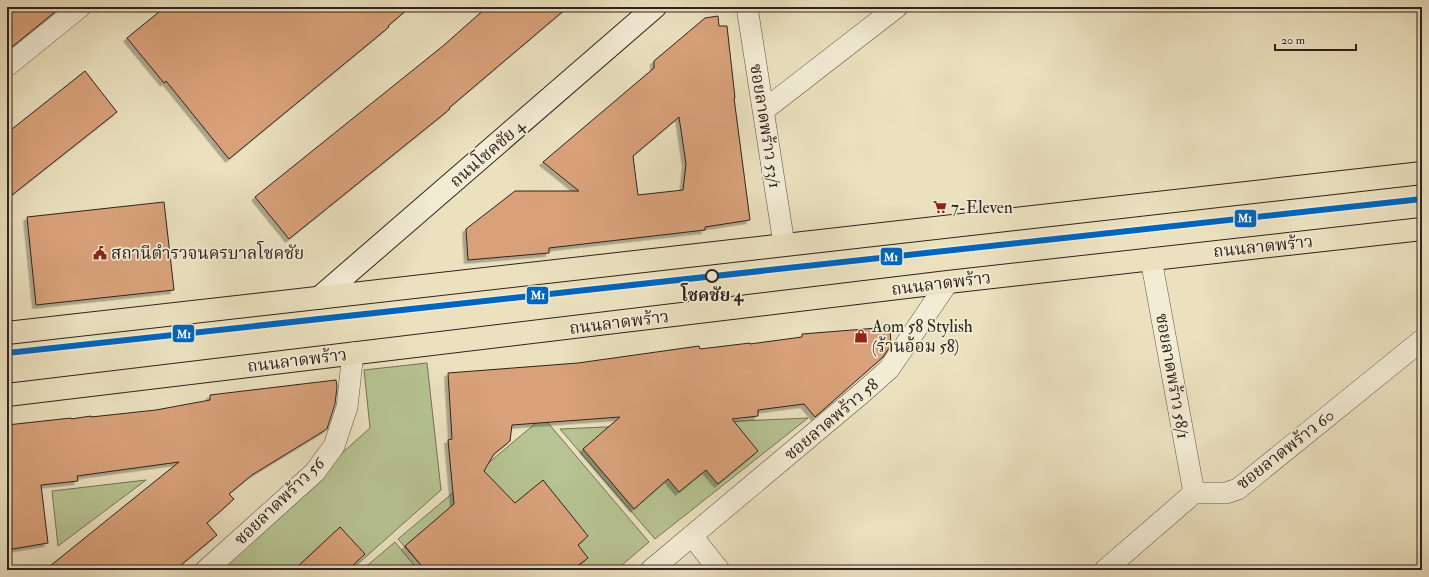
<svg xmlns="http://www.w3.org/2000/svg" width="1429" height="577" font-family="'IM FELL Double Pica','Noto Serif Thai',serif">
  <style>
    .green { fill: #b7c392; stroke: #747258 }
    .building { fill: #d8a17a; stroke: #30221d; fill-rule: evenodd; filter: url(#shadow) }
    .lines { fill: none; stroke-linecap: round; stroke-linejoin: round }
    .street-casing { stroke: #5f5246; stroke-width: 22 }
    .secondary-casing { stroke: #30221d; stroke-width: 24 }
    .primary-casing { stroke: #30221d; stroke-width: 24 }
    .street { stroke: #f2ecd5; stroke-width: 21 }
    .secondary { stroke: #f2ecd5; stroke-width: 22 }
    .primary { stroke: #ebe1bf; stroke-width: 22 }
    .metro-1-casing { stroke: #f2ecd5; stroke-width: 9 }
    .metro-1 { stroke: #0065bd; stroke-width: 6 }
    .stop-dot { fill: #f2ecd5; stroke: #30221d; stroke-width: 2 }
    .labels { text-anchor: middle; stroke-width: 3.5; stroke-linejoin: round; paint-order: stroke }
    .street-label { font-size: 17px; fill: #30221d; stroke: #f2ecd5 }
    .poi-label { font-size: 17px; fill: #30221d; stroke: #f2ecd5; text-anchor: start }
    .stop-label { font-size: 17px; font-weight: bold; fill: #30221d; stroke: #f2ecd5 }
    .line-badge { stroke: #f2ecd5; stroke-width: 1.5 }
    .badge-label { font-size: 11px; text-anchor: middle; font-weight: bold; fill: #fff }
  </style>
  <defs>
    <filter id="shadow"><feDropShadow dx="-3.5" dy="3.5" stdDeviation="0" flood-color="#0004"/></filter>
  </defs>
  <rect width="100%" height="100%" fill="#ebe1bf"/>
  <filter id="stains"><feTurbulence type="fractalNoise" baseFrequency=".005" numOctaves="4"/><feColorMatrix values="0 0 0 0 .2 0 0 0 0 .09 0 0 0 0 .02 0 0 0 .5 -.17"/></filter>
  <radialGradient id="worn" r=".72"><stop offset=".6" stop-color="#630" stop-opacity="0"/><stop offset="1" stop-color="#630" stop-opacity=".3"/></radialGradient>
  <g class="green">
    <polygon points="427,363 441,490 351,570 211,570 370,428 364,370"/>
    <polygon points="543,417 649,542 616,570 425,570 398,539"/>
    <polygon points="808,418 655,539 560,429"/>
    <polygon points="146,480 58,546 52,491"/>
    <polygon points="395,542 418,570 362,570"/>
  </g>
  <g class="building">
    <polygon points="7,7 61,7 7,51"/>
    <polygon points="165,7 410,7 388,26 389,27 229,159 166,81 164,83 127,38"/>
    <polygon points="487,7 568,7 449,108 450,109 289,239 255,197 443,46"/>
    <path d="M718,16L719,26H727L735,98H734L750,220L705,227V230L549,248V253L468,260L466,229L515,191H579L543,162L654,68V61L705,18ZM679,117L686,164L683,190L638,195L633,156Z"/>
    <polygon points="85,71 117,112 7,199 7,133"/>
    <polygon points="164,202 174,290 36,305 27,217"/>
    <polygon points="890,327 891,345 883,357 815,417 804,404 758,410 758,416 732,419 758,451 718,484 706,470 679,492 668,479 634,509 583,449 620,417 512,425 510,441 494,454 484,471 515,503 543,480 588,536 578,545 588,558 572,570 425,570 405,546 454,504 448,440 452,439 448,373 578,363 699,346 700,349 750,343 750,344 802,337 802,334"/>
    <polygon points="336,380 337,387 335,404 327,429 252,475 229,494 234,499 207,523 217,535 175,570 45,570 179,462 77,476 78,481 41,485 48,543 7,550 7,425 71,418 71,419 91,416 91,417 156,410 210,400 210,395"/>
    <polygon points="340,527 365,554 348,570 294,570"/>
  </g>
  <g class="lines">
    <g class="street-casing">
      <g id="street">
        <polyline points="747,7 784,244"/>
        <polyline points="7,66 80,7"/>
        <polyline points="764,110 897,7"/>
        <polyline points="1151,259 1194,493"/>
        <polyline points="692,536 719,570"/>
        <polyline points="206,570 315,472 334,446 347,407 353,353"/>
        <polyline points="651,570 862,393 889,369 948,282"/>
        <polyline points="1105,570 1194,493 1226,493 1238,489 1422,340"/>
      </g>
    </g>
    <g class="secondary-casing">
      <polyline id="secondary" points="319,298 655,7"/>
    </g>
    <g class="primary-casing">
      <g id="primary">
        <polyline points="7,333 1422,173"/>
        <polyline points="7,395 948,282 1422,229"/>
      </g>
    </g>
    <use href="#street" class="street"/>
    <use href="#secondary" class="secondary"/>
    <use href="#primary" class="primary"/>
    <g class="metro-1-casing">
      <polyline id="metro-1" points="7,353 1422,199"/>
    </g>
    <use href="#metro-1" class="metro-1"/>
  </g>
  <defs>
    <g id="supermarket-bare" transform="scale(1.08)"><path d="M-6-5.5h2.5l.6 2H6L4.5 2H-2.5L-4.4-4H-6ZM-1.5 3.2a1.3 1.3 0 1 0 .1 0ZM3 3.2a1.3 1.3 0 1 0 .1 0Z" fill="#8f2418" stroke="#f2ecd5" stroke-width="2.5" paint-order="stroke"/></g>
    <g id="civic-bare" transform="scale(1.08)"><path d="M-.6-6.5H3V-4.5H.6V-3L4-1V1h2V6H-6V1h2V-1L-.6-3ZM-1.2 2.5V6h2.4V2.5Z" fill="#8f2418" stroke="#f2ecd5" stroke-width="2.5" paint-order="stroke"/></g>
    <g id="shop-bare" transform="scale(1.08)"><path d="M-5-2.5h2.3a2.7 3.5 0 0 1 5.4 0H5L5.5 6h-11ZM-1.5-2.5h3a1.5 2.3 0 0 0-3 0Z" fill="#8f2418" stroke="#f2ecd5" stroke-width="2.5" paint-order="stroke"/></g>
  </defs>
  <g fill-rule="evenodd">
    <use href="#supermarket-bare" x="940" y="207"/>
    <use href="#civic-bare" x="100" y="253"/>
    <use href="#shop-bare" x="861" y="336"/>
  </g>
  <circle class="stop-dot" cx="712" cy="276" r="6"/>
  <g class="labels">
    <g class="street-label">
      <text transform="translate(766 126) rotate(81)" y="6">ซอยลาดพร้าว 53/1</text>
      <text transform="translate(487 153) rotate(-41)" y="6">ถนนโชคชัย 4</text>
      <text transform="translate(1263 246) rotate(-6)" y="6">ถนนลาดพร้าว</text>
      <text transform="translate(941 283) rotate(-7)" y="6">ถนนลาดพร้าว</text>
      <text transform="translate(619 322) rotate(-7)" y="6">ถนนลาดพร้าว</text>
      <text transform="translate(297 360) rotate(-7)" y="6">ถนนลาดพร้าว</text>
      <text transform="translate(1173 376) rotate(80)" y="6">ซอยลาดพร้าว 58/1</text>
      <text transform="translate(831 419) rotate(-40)" y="6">ซอยลาดพร้าว 58</text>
      <text transform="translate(1285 449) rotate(-38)" y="6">ซอยลาดพร้าว 60</text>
      <text transform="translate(279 501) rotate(-44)" y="6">ซอยลาดพร้าว 56</text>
    </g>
    <g class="poi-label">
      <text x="951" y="213">7-Eleven</text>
      <text x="111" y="259">สถานีตำรวจนครบาลโชคชัย</text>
      <text x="872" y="332">Aom 58 Stylish<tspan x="872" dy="20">(ร้านอ้อม 58)</tspan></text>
    </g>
    <g class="stop-label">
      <text x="712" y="301">โชคชัย 4</text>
    </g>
  </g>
  <g class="line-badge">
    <rect x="1234" y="209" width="23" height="19" rx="4" fill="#0065bd"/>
    <rect x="880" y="247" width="23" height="19" rx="4" fill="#0065bd"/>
    <rect x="526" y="286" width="23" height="19" rx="4" fill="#0065bd"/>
    <rect x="172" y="324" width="23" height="19" rx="4" fill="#0065bd"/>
  </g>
  <g class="badge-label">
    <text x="1245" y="222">M1</text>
    <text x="891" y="261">M1</text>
    <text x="538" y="299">M1</text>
    <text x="184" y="338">M1</text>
  </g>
  <rect width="1429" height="577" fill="none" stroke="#ebe1bf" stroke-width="24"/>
  <rect x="8" y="8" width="1413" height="561" fill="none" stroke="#30221d" stroke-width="2"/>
  <rect x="12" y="12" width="1405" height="553" fill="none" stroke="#30221d"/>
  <path d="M1275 44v6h81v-6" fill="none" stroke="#30221d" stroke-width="2"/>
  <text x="1281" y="44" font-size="12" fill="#30221d" stroke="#f2ecd5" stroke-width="3" paint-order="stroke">20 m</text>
  <rect width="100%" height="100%" filter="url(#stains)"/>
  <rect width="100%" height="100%" fill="url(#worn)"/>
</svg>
